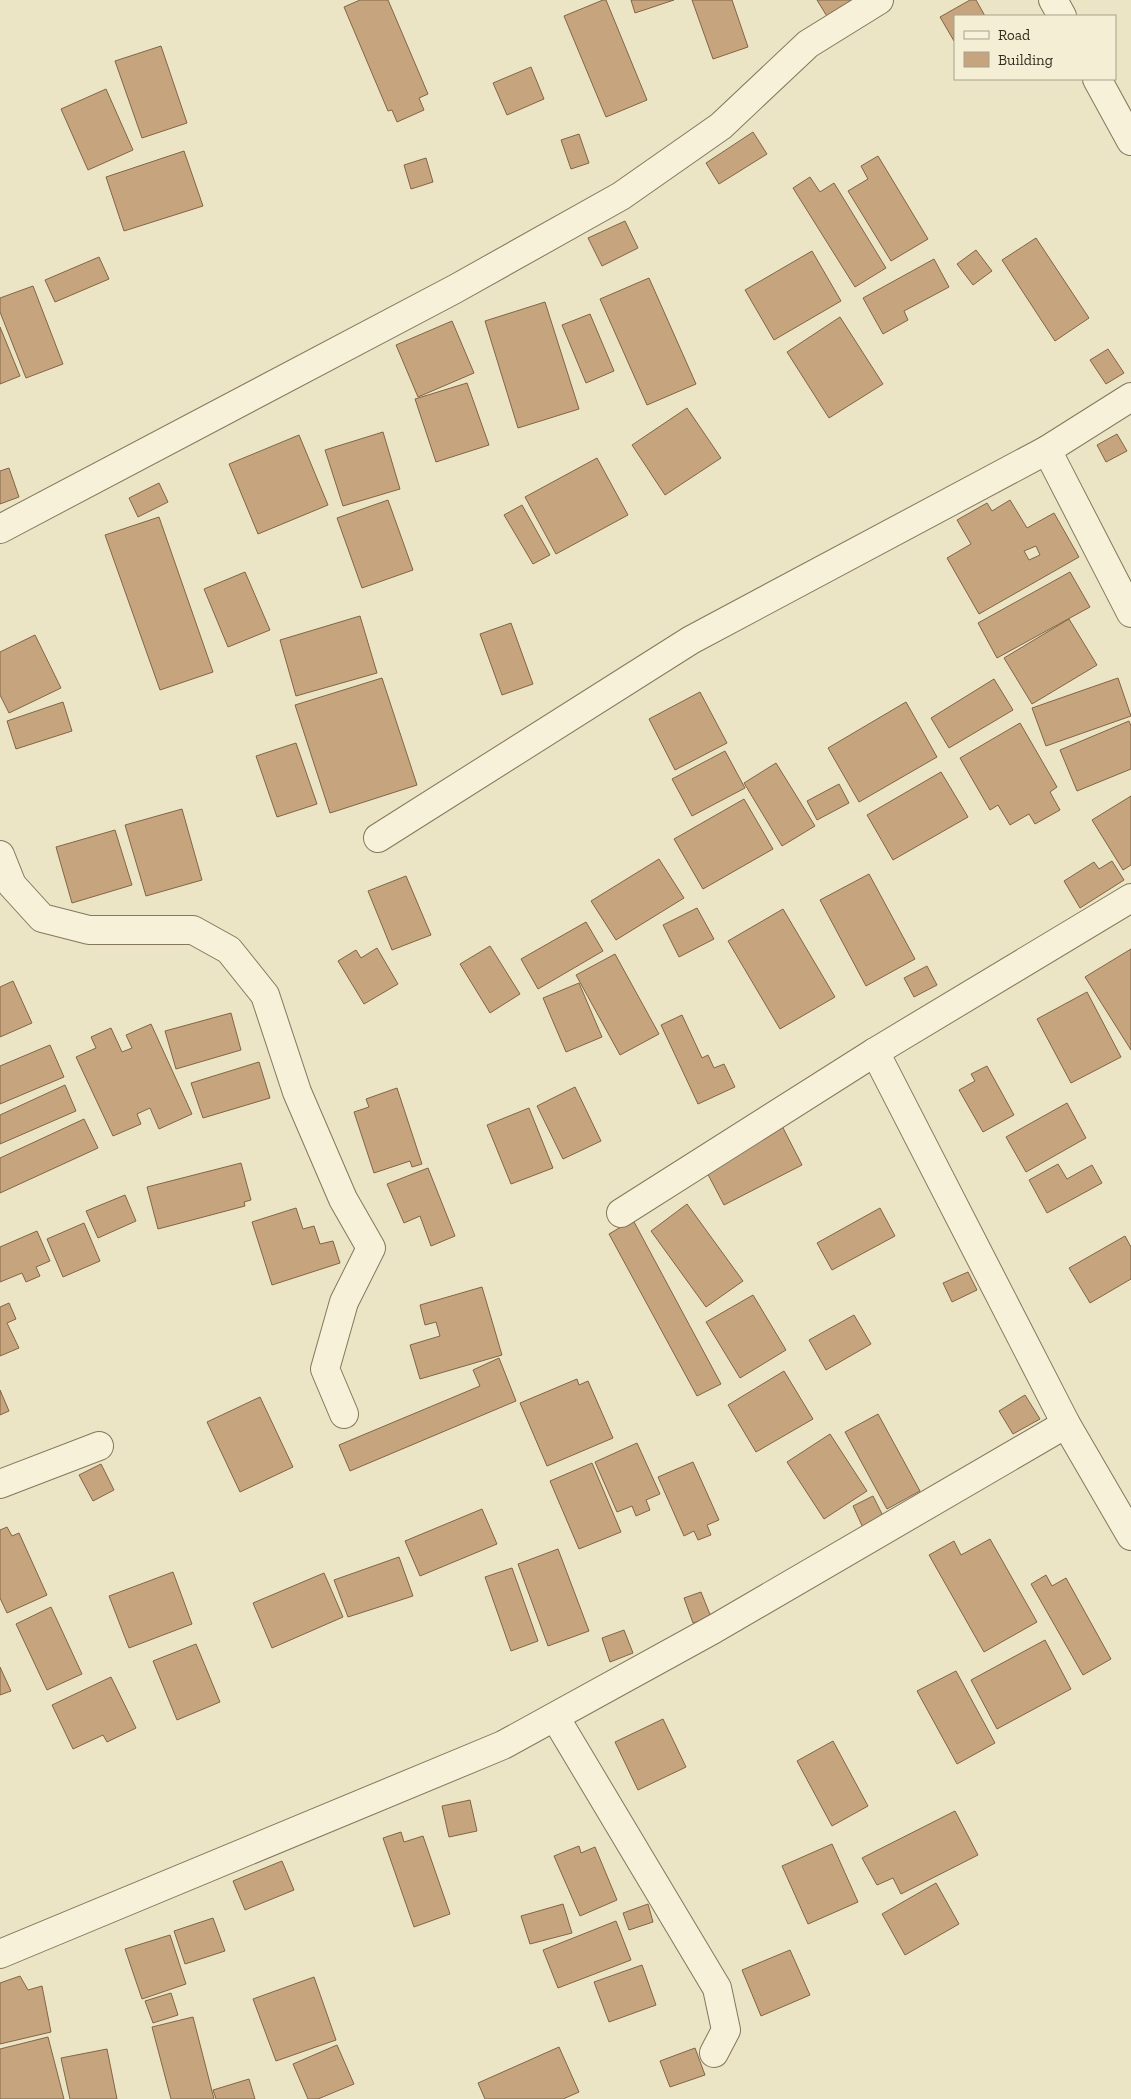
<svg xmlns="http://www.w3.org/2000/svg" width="1131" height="2099" font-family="'Zilla Slab',serif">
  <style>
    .building { fill: #c6a57e; stroke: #826544; fill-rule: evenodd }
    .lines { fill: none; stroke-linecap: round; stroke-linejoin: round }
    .minor-casing { stroke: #84775d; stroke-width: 30 }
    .minor { stroke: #f6f1d8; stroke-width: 28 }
  </style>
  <rect width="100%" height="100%" fill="#ebe5c5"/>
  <g class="building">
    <polygon points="360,0 388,0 428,94 419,98 424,110 397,122 392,110 388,111 344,7"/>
    <polygon points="603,0 606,0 647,100 606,117 564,16"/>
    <polygon points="631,0 674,0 635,13"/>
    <polygon points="692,0 732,0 748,47 713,59"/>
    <polygon points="817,0 857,0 828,18"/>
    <polygon points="970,0 976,0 985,16 955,16 954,41 940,17"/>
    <polygon points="161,46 187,123 142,138 115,61"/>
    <polygon points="531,67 544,99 507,115 493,83"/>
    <polygon points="106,89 133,150 88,170 61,109"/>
    <polygon points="753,132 767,154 719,184 706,163"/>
    <polygon points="579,134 589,163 571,169 561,140"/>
    <polygon points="184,151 203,206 124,231 106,177"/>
    <polygon points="878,156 928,239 891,261 848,191 868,179 861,166"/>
    <polygon points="426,158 433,182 411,189 404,165"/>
    <polygon points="810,177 820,192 834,183 886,268 855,287 793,188"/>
    <polygon points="625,221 638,248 602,266 588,238"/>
    <polygon points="1036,238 1089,318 1055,341 1002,260"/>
    <polygon points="976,250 992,271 973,285 957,264"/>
    <polygon points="812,251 841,301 774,340 745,290"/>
    <polygon points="99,257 109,279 55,302 45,280"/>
    <polygon points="934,259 949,287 904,311 908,320 883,334 863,298"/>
    <polygon points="649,278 696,384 647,405 600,299"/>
    <polygon points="33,286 63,364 26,378 0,312 0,298"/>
    <polygon points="545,302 579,409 518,428 485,321"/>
    <polygon points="590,314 614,371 586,383 562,325"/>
    <polygon points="840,317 883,384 829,418 787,352"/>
    <polygon points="452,321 474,373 418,397 396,345"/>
    <polygon points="0,327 20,376 0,384"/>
    <polygon points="1108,349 1124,373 1106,384 1090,360"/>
    <polygon points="467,383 489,445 436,462 415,399"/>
    <polygon points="687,408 721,458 665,495 632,445"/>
    <polygon points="383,432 400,489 343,506 325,450"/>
    <polygon points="1117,434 1127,451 1106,462 1097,445"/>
    <polygon points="299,435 328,505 258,534 229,464"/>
    <polygon points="597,458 628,515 556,554 525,497"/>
    <polygon points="9,468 19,497 0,504 0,471"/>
    <polygon points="159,483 168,502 138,517 129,498"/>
    <polygon points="388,500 413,570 362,588 337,518"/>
    <path d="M1010,500L1027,528L1054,513L1079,557L979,614L947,558L971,544L957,520L987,503L992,511ZM1036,546L1040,555L1029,560L1024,551Z"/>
    <polygon points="522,505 550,555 533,564 504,515"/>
    <polygon points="159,517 213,672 160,690 105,535"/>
    <polygon points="245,572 270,630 228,647 204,589"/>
    <polygon points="1070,572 1090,607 997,658 978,623"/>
    <polygon points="360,616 377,673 296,696 280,640"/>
    <polygon points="1069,619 1097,665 1032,704 1004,658"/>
    <polygon points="511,623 533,684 502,695 480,634"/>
    <polygon points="35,635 61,688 9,713 0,695 0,652"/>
    <polygon points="382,678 417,785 330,813 295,705"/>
    <polygon points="1118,678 1131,716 1046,746 1032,708"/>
    <polygon points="994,679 1013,710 949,748 931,718"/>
    <polygon points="700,692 727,743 675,770 649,719"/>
    <polygon points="63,702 72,731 16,749 7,721"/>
    <polygon points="906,702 937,757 859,802 828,748"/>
    <polygon points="1129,721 1131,726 1131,769 1077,791 1060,750"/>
    <polygon points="1020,723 1057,787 1050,792 1060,810 1035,824 1029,814 1010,825 998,805 990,810 960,758"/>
    <polygon points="296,743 317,804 277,817 256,756"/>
    <polygon points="725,751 745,788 692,816 672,779"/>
    <polygon points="776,763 815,826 782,846 744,783"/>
    <polygon points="941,772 968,817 893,860 867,815"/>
    <polygon points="839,784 849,803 817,820 807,801"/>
    <polygon points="1131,796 1131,865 1123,870 1092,820"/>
    <polygon points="744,799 773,849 703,889 674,839"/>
    <polygon points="182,809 202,880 146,896 125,825"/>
    <polygon points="115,830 132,885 72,903 56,847"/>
    <polygon points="659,859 684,898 616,940 591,901"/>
    <polygon points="1112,861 1124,880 1080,908 1064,881 1094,862 1099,869"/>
    <polygon points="869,874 915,959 866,986 820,900"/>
    <polygon points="406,876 431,935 392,950 368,891"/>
    <polygon points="697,908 714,939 679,957 663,925"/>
    <polygon points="783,909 835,997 780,1029 728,941"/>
    <polygon points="586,922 603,951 538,989 521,959"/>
    <polygon points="490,946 520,994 490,1013 460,964"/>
    <polygon points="377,948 398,984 364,1004 338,961 356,950 361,958"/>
    <polygon points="1131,949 1131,1050 1085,977"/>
    <polygon points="615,954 659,1034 620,1055 576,975"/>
    <polygon points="927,966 937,985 914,997 904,978"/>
    <polygon points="13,981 32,1023 0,1037 0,987"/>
    <polygon points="579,983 602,1037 566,1052 543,998"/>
    <polygon points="1087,992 1121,1057 1071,1083 1037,1019"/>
    <polygon points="231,1013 241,1050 176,1069 165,1031"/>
    <polygon points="682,1015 702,1058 708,1055 714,1068 724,1064 735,1087 698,1104 661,1025"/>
    <polygon points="151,1024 192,1114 159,1129 150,1108 137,1114 141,1124 113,1136 76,1057 96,1048 91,1037 111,1028 122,1052 132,1048 126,1035"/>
    <polygon points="50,1045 64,1077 0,1104 0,1066"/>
    <polygon points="259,1062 270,1098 203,1118 191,1083"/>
    <polygon points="987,1066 1014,1115 983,1132 959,1090 975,1081 971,1074"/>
    <polygon points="65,1085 76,1111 0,1144 0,1115"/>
    <polygon points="575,1087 601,1141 563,1159 537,1106"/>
    <polygon points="397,1088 422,1164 412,1167 410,1161 374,1173 354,1112 369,1107 366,1099"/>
    <polygon points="1067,1103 1086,1138 1026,1172 1006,1137"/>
    <polygon points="529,1108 553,1168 511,1184 487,1125"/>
    <polygon points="84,1119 98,1148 0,1193 0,1158"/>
    <polygon points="781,1124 802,1165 724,1205 703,1165"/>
    <polygon points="241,1163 251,1200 244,1202 245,1206 158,1229 147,1187"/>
    <polygon points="1058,1164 1067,1179 1092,1165 1102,1183 1047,1213 1029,1180"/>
    <polygon points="428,1168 455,1236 431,1246 420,1216 404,1223 387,1184"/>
    <polygon points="125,1195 136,1221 98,1238 86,1211"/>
    <polygon points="687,1204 743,1281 706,1307 651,1231"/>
    <polygon points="296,1208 303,1229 314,1226 320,1244 333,1241 340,1263 272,1285 252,1222"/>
    <polygon points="880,1208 895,1236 832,1270 817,1243"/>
    <polygon points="633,1220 721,1384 697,1396 609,1234"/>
    <polygon points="84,1223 100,1261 63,1277 47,1239"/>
    <polygon points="37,1231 50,1261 36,1267 40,1276 26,1282 22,1273 0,1282 0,1247"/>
    <polygon points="1125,1236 1131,1247 1131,1279 1090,1303 1069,1268"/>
    <polygon points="968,1272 977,1290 952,1302 943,1283"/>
    <polygon points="482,1287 502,1355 420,1379 410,1345 440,1336 436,1322 425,1325 420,1305"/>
    <polygon points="753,1295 786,1350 740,1378 706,1322"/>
    <polygon points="9,1303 16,1319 7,1323 19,1348 0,1356 0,1307"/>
    <polygon points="854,1315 871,1344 826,1370 809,1340"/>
    <polygon points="499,1358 516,1401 350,1471 339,1445 480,1386 473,1370"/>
    <polygon points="784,1371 813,1419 756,1452 728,1405"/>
    <polygon points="577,1379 579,1385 588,1381 613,1438 547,1466 520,1403"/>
    <polygon points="0,1390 9,1411 0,1415"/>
    <polygon points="1025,1395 1040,1419 1013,1434 999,1411"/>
    <polygon points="260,1397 293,1467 240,1492 207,1422"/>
    <polygon points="878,1414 920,1491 887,1509 845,1432"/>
    <polygon points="830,1434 867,1491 824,1519 787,1462"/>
    <polygon points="637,1443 660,1494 646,1500 650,1510 636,1516 632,1506 617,1512 595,1462"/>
    <polygon points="693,1462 719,1520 707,1525 711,1535 698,1540 694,1531 684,1536 658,1477"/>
    <polygon points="592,1463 621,1532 579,1549 550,1481"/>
    <polygon points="101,1464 114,1490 93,1501 79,1475"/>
    <polygon points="873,1496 885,1520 864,1530 853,1506"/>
    <polygon points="482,1509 497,1544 420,1576 405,1541"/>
    <polygon points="7,1527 12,1536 19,1533 47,1595 7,1613 0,1598 0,1530"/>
    <polygon points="990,1539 1037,1622 984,1652 929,1555 954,1541 961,1555"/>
    <polygon points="558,1549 589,1631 548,1646 518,1564"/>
    <polygon points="399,1557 413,1596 348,1617 334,1580"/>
    <polygon points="512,1568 538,1641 511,1651 485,1577"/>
    <polygon points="173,1572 192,1624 129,1648 109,1596"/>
    <polygon points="324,1573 343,1617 272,1648 253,1603"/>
    <polygon points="1046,1575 1052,1586 1066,1578 1111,1659 1083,1675 1031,1584"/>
    <polygon points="701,1592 711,1617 693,1623 684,1598"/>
    <polygon points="51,1607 82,1674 47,1690 16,1624"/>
    <polygon points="624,1630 633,1653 610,1662 602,1638"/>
    <polygon points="1045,1640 1071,1689 997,1729 971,1680"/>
    <polygon points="196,1644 220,1702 177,1720 153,1661"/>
    <polygon points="0,1667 11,1691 0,1695"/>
    <polygon points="956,1671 995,1743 957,1764 917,1691"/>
    <polygon points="111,1677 136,1728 107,1742 103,1735 73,1749 52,1705"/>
    <polygon points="663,1719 686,1767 638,1790 615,1742"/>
    <polygon points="833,1741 868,1806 832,1826 797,1761"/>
    <polygon points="470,1800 477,1831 449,1837 442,1806"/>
    <polygon points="955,1811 978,1855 901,1894 893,1878 877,1885 862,1858"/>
    <polygon points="401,1832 404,1842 423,1836 450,1914 414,1927 383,1838"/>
    <polygon points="832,1844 858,1902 808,1924 782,1866"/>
    <polygon points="579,1846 581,1853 595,1847 617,1900 580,1916 554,1856"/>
    <polygon points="282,1861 294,1890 245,1910 233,1881"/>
    <polygon points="936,1883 959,1924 905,1955 882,1914"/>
    <polygon points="563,1904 572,1933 530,1944 521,1916"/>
    <polygon points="648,1904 653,1922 629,1930 623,1913"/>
    <polygon points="213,1918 225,1951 185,1964 174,1931"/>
    <polygon points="616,1921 631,1960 558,1988 543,1950"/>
    <polygon points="170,1935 186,1984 142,1999 125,1949"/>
    <polygon points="790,1950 810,1995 761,2016 742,1970"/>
    <polygon points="642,1965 656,2005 609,2022 594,1982"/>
    <polygon points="20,1976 28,1990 42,1986 51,2032 0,2044 0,1983"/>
    <polygon points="314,1977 336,2040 276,2061 253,1999"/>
    <polygon points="171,1993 178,2015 153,2023 145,2001"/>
    <polygon points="193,2017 214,2099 171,2099 152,2027"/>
    <polygon points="48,2037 64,2099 0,2099 0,2049"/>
    <polygon points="337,2045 354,2084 318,2099 308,2099 293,2064"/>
    <polygon points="559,2047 579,2092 563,2099 485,2099 478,2083"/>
    <polygon points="695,2048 705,2075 670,2087 660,2061"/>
    <polygon points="107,2049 117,2099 70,2099 61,2058"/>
    <polygon points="249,2079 255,2099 216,2099 213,2090"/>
  </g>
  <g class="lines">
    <g class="minor-casing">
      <g id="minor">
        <polyline points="1053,0 1062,16"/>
        <polyline points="1097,79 1131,141"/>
        <polyline points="1131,397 1047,450 1131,613"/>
        <polyline points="0,529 455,289 621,196 721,126 808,44 879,0"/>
        <polyline points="378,838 691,640 1047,450"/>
        <polyline points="0,855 12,885 42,918 89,930 193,930 229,950 265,995 297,1092 343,1199 371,1248 344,1302 325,1369 344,1414"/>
        <polyline points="875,1052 1066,1424 1131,1536"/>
        <polyline points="621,1213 875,1052 1131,898"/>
        <polyline points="0,1484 99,1446"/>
        <polyline points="555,1717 717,1988 726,2030 714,2053"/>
        <polyline points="0,1954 503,1745 714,1629 1066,1424"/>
      </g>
    </g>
    <use href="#minor" class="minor"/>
  </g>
  <rect x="954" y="15" width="162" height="65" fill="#f3eed4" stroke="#a7a18c"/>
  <rect x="964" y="31" width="25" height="8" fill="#f6f1d8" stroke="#a7a18c"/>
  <text x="998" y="40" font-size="15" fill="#362d1f">Road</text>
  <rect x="964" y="52" width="25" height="15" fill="#c6a57e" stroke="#a7a18c"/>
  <text x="998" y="65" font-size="15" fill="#362d1f">Building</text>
</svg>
